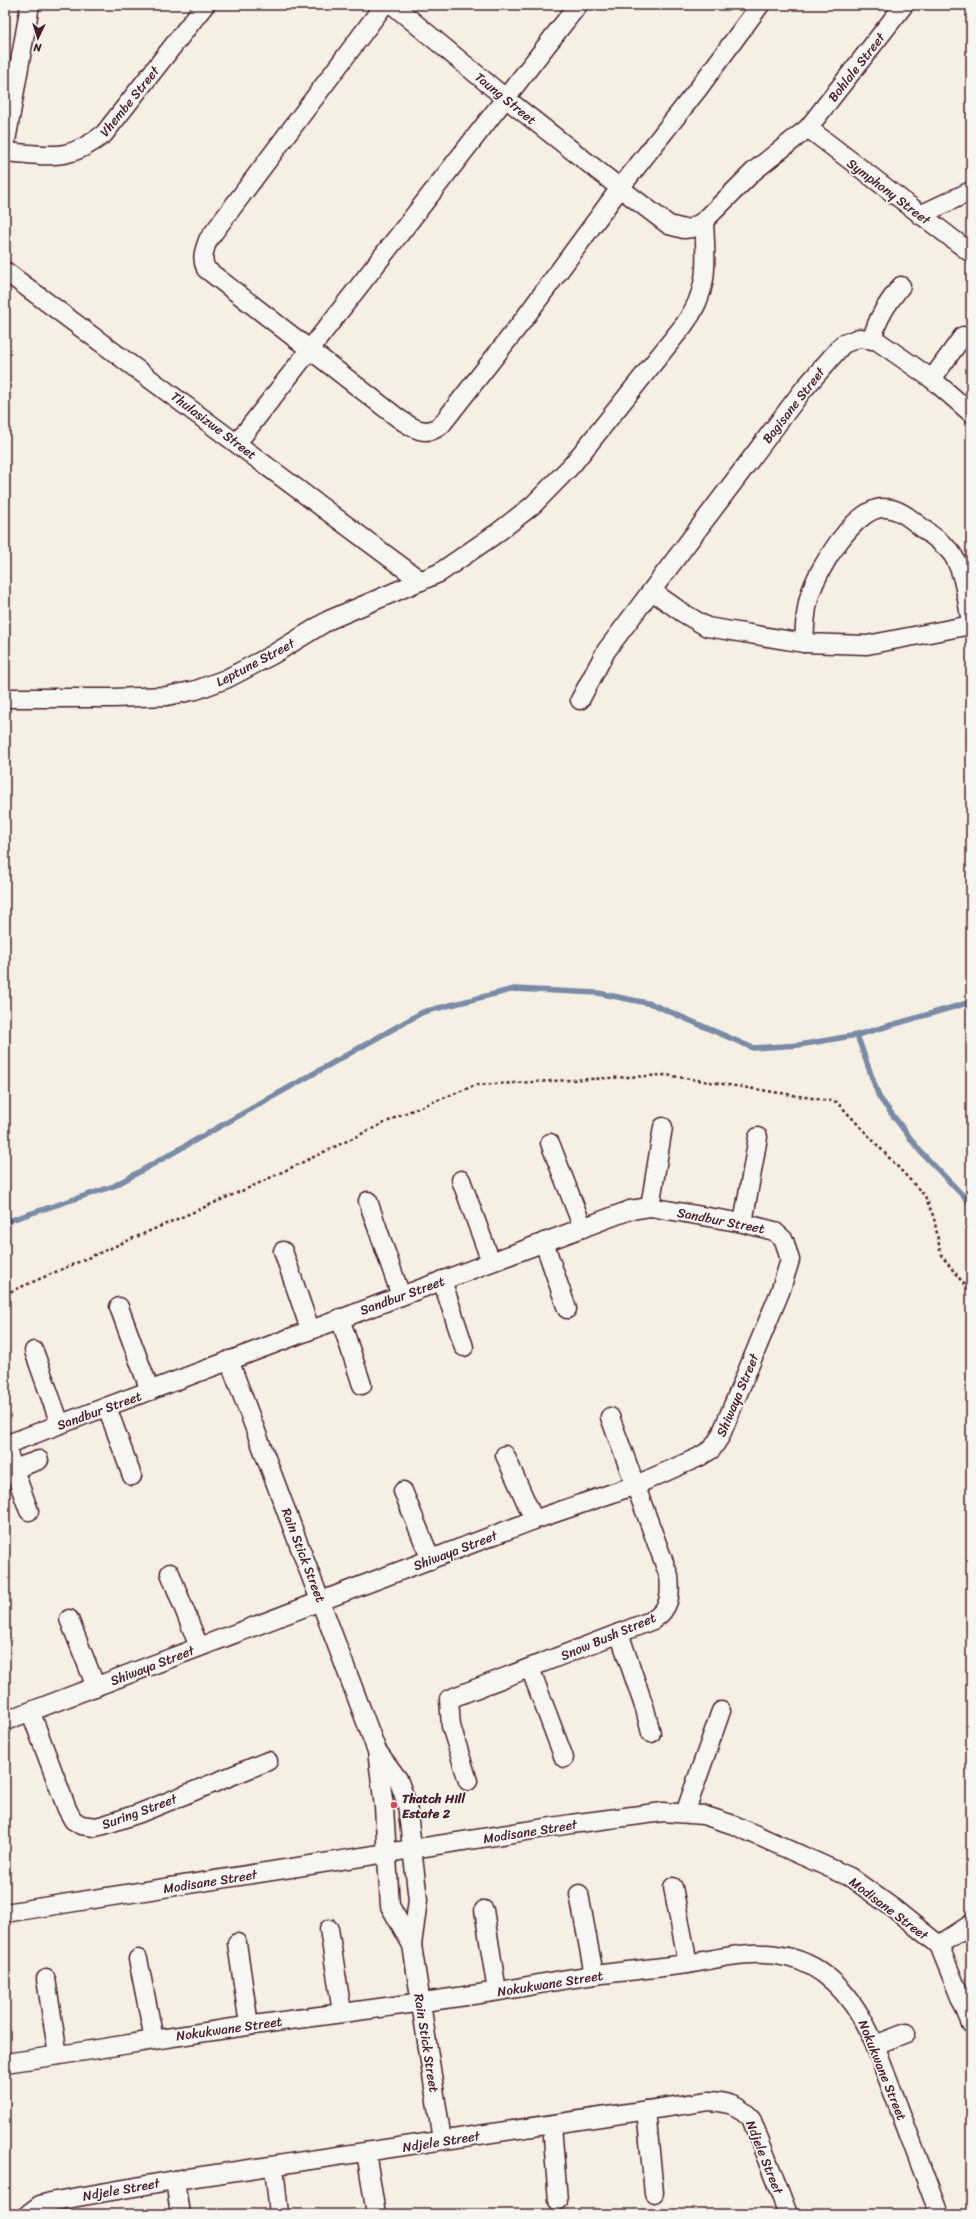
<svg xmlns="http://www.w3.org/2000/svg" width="976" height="2219" font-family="Sriracha,sans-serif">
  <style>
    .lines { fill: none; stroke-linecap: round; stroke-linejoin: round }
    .stream { stroke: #798ba7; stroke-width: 5.5 }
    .minor-casing { stroke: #4a1f2b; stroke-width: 21 }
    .path { stroke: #4a1f2b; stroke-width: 2.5; stroke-dasharray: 3 3; stroke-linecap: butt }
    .minor { stroke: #f6f6f2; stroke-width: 18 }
    .poi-dot { fill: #d1495b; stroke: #f6f6f2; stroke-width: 1.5 }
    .labels { text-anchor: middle; stroke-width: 3.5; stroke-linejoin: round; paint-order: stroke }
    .street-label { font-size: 13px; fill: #4a1f2b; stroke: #f6f6f2 }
    .poi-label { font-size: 13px; font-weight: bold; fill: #4a1f2b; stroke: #f6f6f2; text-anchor: start }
  </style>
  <rect width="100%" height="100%" fill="#f6efe3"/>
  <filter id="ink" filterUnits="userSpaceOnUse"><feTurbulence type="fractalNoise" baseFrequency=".025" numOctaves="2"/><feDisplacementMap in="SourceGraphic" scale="8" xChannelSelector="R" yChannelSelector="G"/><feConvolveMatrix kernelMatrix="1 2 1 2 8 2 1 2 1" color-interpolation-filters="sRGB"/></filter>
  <g filter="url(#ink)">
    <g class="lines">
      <g class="stream">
        <polyline points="857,1035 879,1097 920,1151 971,1204"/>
        <polyline points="5,1222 114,1186 423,1012 514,989 598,993 652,1004 753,1048 799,1045 857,1035 971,1002"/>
      </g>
      <g class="minor-casing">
        <g id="minor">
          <path d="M384,5L208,240C204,251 201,258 206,269L398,418C412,428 427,438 442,424L521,323L620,188L698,89L760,5"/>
          <polyline points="393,5 504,97 620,188 669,225 684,229 692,228 704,221 754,171 808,128 904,5"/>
          <polyline points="808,128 971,253"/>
          <polyline points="5,147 30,5"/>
          <path d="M5,152C50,155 66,163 104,134L205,5"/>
          <polyline points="920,215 971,191"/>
          <polyline points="5,271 421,581"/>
          <path d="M872,340C877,318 887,304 901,286"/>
          <polyline points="932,379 963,336"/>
          <polyline points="237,443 578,5"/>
          <polyline points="652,591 683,613 707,627 804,643 867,645 971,625"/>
          <path d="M804,643C805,626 805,610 810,595C817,570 855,507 884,508C898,508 910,518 921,527C932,536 947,545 954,557C965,576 967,602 971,622"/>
          <path d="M5,698H113L167,696L196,690L226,679L272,655L329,620L439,573L497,533L533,505L572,465L684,325C710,290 706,262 704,221"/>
          <polyline points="580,700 606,651 803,390 843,344 859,338 876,340 932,379 971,413"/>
          <polyline points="550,1143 583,1228"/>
          <polyline points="461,1180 491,1262"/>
          <polyline points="368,1201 401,1296"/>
          <polyline points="650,1207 663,1127"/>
          <polyline points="743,1223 758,1137"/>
          <polyline points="544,1242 567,1309"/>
          <polyline points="283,1251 310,1329"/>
          <polyline points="442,1280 464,1347"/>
          <polyline points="119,1307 150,1391"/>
          <polyline points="340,1318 362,1385"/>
          <polyline points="34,1351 60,1424"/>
          <polyline points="229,1360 377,1751 384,1807 390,1906 412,1945"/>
          <polyline points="107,1407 132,1476"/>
          <polyline points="505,1455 534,1520"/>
          <polyline points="14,1469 39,1460"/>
          <polyline points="403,1491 431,1560"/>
          <polyline points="170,1573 199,1647"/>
          <polyline points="69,1619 96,1687"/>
          <polyline points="619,1633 645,1709 651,1733"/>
          <polyline points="530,1668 564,1758"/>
          <polyline points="31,1713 67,1809 73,1820 81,1825 95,1827 104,1825 140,1813 268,1761"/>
          <polyline points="5,1721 534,1520 636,1485 699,1457 712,1449 720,1437 780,1292 790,1260 784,1240 774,1231 743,1223 650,1207 630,1210 5,1445 29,1511"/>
          <polyline points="378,1752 398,1779 407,1804 418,1900 412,1945 442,2140"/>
          <path d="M468,1781L451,1726L449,1699L653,1620C670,1609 671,1595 669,1576L610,1417"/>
          <polyline points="685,1813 721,1711"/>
          <polyline points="673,1887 688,1964"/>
          <polyline points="579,1894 594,1975"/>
          <polyline points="484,1910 497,1991"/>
          <polyline points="5,1913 571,1824 663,1812 703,1815 734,1825 850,1877 893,1908 939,1945 971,2024"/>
          <polyline points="329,1929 342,2012"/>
          <polyline points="237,1943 249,2025"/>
          <polyline points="939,1945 971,1924"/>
          <polyline points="138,1959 154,2039"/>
          <polyline points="46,1979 58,2055"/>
          <polyline points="875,2045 906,2033"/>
          <path d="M5,2063C86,2052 166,2037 247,2026C331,2014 415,2004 499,1991C531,1986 563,1979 595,1975C625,1971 656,1968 687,1964C721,1958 752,1949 787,1957C832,1967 858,2005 875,2045L939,2214"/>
          <polyline points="646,2110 654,2193"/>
          <polyline points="552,2125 558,2201"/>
          <polyline points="366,2152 376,2214"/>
          <polyline points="274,2167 279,2214"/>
          <polyline points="175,2180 180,2214"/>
          <path d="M28,2214L40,2205L55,2201L175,2180L709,2101C727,2102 738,2105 751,2118L788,2214"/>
        </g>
      </g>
      <polyline class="path" points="5,1294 253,1186 403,1114 476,1085 666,1075 837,1102 925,1196 934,1218 941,1255 971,1293"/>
      <use href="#minor" class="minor"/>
    </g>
  </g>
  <circle class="poi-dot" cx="394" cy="1805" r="4"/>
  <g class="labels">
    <g class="street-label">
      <text transform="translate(856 67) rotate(-52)" y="5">Bohlale Street</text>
      <text transform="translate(506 98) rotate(39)" y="5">Taung Street</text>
      <text transform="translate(129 101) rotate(-51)" y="5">Vhembe Street</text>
      <text transform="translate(889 191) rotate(37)" y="5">Symphony Street</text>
      <text transform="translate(793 405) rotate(-52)" y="5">Bagisane Street</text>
      <text transform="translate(214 425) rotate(37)" y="5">Thulasizwe Street</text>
      <text transform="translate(255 662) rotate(-28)" y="5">Leptune Street</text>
      <text transform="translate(721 1220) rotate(11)" y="5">Sandbur Street</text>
      <text transform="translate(402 1295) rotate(-20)" y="5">Sandbur Street</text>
      <text transform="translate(737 1395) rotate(-67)" y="5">Shiwaya Street</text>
      <text transform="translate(99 1410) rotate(-20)" y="5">Sandbur Street</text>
      <text transform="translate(455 1550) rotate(-21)" y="5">Shiwaya Street</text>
      <text transform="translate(304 1555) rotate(69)" y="5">Rain Stick Street</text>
      <text transform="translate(608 1636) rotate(-23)" y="5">Snow Bush Street</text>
      <text transform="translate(152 1665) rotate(-21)" y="5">Shiwaya Street</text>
      <text transform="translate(139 1811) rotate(-20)" y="5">Suring Street</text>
      <text transform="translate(530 1831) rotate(-9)" y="5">Modisane Street</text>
      <text transform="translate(210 1881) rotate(-9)" y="5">Modisane Street</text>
      <text transform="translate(889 1908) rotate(37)" y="5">Modisane Street</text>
      <text transform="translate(550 1983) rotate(-9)" y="5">Nokukwane Street</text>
      <text transform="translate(229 2028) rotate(-8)" y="5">Nokukwane Street</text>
      <text transform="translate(427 2043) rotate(81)" y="5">Rain Stick Street</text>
      <text transform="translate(883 2070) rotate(68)" y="5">Nokukwane Street</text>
      <text transform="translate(441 2141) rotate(-9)" y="5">Ndjele Street</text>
      <text transform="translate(765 2157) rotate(68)" y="5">Ndjele Street</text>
      <text transform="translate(121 2189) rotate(-10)" y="5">Ndjele Street</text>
    </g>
    <g class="poi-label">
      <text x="402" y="1803">Thatch Hill<tspan x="402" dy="15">Estate 2</tspan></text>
    </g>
  </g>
  <rect width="976" height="2219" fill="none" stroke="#f6f6f2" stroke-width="20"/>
  <rect x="10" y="10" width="956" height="2199" fill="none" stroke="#4a1f2b" stroke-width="1.5" filter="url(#ink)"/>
  <g transform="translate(38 38) rotate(184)" stroke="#f6f6f2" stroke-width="3" paint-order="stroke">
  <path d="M0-3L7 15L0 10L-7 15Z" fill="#4a1f2b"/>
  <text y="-6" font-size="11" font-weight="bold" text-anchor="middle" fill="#4a1f2b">N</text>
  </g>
</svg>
